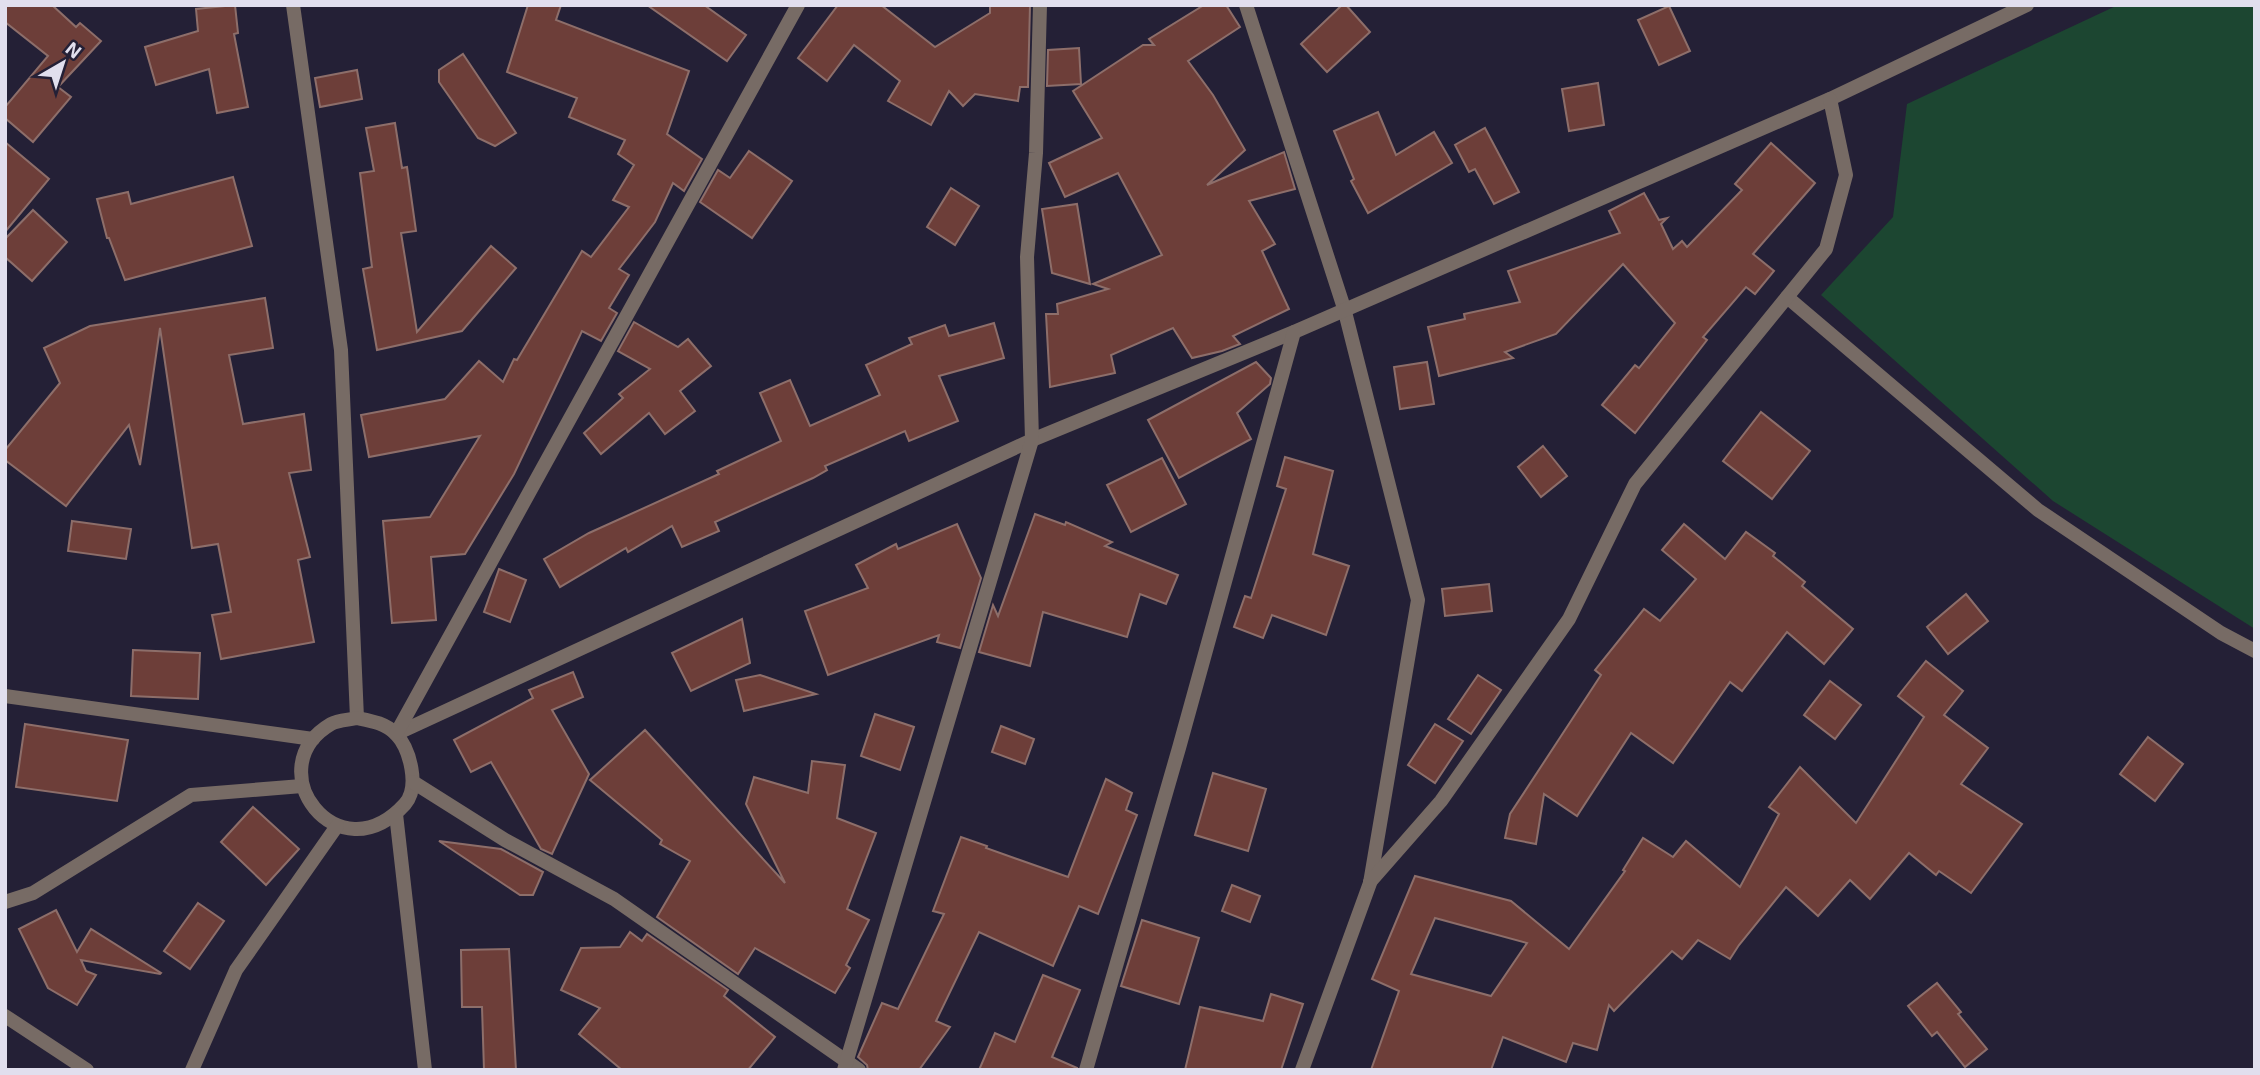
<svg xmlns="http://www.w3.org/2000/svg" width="2260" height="1075" font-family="'Exo 2',sans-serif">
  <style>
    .green { fill: #1c4631 }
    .building { fill: #6d3e39; stroke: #8d6e6a; stroke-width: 2; fill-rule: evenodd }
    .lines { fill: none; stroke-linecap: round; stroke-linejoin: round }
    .street { stroke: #776b65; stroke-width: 14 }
  </style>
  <rect width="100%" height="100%" fill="#242036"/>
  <polygon class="green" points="2118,5 2255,5 2255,629 2053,501 1821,295 1893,217 1907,104"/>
  <g class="building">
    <polygon points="5,5 52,5 76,27 80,23 101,41 58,87 71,97 33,142 5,118 5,107 48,56 5,22"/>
    <polygon points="235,5 238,33 234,34 248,107 217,113 209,69 156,85 145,47 198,31 196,9"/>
    <polygon points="528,5 561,5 556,20 689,71 667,134 702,159 684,191 673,183 655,222 619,269 629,275 609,308 617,313 601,341 582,331 514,474 465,554 431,557 436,620 392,623 383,521 430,517 480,436 369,457 361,415 445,399 479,361 503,382 514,359 517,360 582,251 591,257 629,207 613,200 634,165 618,154 625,140 569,117 577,98 507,72"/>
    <polygon points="647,5 704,5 746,35 727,61"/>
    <polygon points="838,5 881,5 935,47 990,13 990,5 1030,5 1028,87 1020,87 1018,101 975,94 963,106 949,91 931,125 888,101 900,81 854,45 827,81 798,58"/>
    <polygon points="1204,5 1226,5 1240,27 1188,61 1213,95 1245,150 1207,185 1284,152 1295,189 1249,201 1275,244 1262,251 1289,309 1233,336 1240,344 1222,351 1192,358 1173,328 1111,355 1115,373 1050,387 1046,314 1058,314 1057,304 1108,289 1093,284 1162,255 1118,173 1065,197 1049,163 1102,138 1073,91 1143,45 1154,45 1149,39"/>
    <polygon points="1342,5 1346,5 1370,32 1327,72 1301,44"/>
    <polygon points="1669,6 1690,51 1659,65 1638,20"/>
    <polygon points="1079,48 1081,84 1047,86 1048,50"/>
    <polygon points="463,54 516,133 495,146 478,138 439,82 439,70"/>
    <polygon points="357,70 362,99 320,107 315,78"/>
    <polygon points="1598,83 1604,125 1569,131 1562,89"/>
    <polygon points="1378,112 1396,155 1434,132 1452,163 1368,213 1351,181 1354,179 1334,131"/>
    <polygon points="395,123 402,168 407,167 416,231 401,233 417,332 491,246 516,268 462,331 377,350 363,269 372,267 360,173 374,171 366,128"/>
    <polygon points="1485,128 1519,192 1494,204 1475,169 1469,172 1455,145"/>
    <polygon points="5,142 49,179 5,232"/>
    <polygon points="1771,143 1815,183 1753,254 1774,271 1755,294 1746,287 1703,337 1707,340 1635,433 1602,405 1635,365 1639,368 1675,323 1623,264 1556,334 1505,352 1513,358 1439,376 1428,327 1465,319 1464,314 1520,302 1508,271 1620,233 1609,211 1644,193 1659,220 1667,218 1661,224 1673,249 1682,241 1687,247 1742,190 1735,184"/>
    <polygon points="749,151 792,181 752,238 700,202 718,170 730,178"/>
    <polygon points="233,177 252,246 125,280 109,238 107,238 97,199 128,192 131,204"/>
    <polygon points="951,188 979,206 955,245 927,227"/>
    <polygon points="1077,204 1090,284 1052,273 1042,209"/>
    <polygon points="33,210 67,242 32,281 5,257 5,239"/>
    <polygon points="265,298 273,348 229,355 243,424 304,414 311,470 289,473 310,557 298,560 314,642 221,659 212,615 231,612 218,544 192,548 160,328 140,465 129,425 66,506 5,460 5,450 60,383 44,348 90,326"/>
    <polygon points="634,322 678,347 688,339 711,366 680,391 695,411 665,434 649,413 601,454 584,433 623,398 619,394 650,369 618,351"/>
    <polygon points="994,323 1004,358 939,376 958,421 909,441 905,431 825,466 827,470 813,478 715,522 719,531 682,547 672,526 628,552 626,548 560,587 544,559 589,533 719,474 717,471 781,441 760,393 790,380 810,426 880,395 866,365 912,344 909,338 945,325 949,336"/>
    <polygon points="1256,362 1271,378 1270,384 1237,413 1251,439 1179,478 1148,420"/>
    <polygon points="1427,362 1434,404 1400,409 1394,367"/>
    <polygon points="1761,412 1810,451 1772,499 1723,461"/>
    <polygon points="1543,446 1567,476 1541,497 1518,467"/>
    <polygon points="1285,457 1333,471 1313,554 1349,566 1326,635 1272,615 1263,638 1234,627 1245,596 1251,598 1286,489 1277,486"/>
    <polygon points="1162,458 1186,504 1131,532 1107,485"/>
    <polygon points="1035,514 1065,525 1066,522 1112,542 1105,546 1178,575 1166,604 1140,594 1127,637 1043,612 1030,666 979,652 993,605 998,616"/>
    <polygon points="72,521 131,529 126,559 68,551"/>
    <polygon points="957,524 981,578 960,648 937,642 939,635 828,675 805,611 868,588 856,565 896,544 898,549"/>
    <polygon points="1684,524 1725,559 1746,532 1775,553 1773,556 1805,582 1802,586 1853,629 1824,664 1787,632 1742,691 1730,682 1673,763 1631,733 1577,816 1544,794 1536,844 1505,838 1510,814 1601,675 1595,670 1644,609 1660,621 1696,579 1662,550"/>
    <polygon points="499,569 526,580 510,622 484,612"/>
    <polygon points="1489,584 1492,611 1445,616 1442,589"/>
    <polygon points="1966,594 1988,621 1948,654 1927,627"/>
    <polygon points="742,619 750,663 691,691 672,653"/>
    <polygon points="133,650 200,653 198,699 131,696"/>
    <path d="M1926,661L1963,691L1944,715L1988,748L1961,784L2022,824L1971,893L1939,871L1936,875L1909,853L1870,899L1850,880L1818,916L1786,887L1739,945L1730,959L1698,940L1682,959L1672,951L1614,1011L1609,1005L1597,1050L1573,1043L1566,1062L1503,1037L1491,1070H1371L1399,991L1372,979L1415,876L1511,901L1569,949L1625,871L1623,870L1643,838L1673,857L1686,841L1740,887L1779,814L1769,807L1800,767L1856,823L1924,717L1898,696ZM1435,918L1527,943L1491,996L1411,974Z"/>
    <polygon points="573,672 583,697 552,710 589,774 552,854 541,849 491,762 471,772 454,740 533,698 529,690"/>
    <polygon points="760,675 816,694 744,711 736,680"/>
    <polygon points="1478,675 1501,690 1471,734 1448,719"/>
    <polygon points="1830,681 1861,705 1835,739 1804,715"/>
    <polygon points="875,714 914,727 900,770 861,756"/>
    <polygon points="25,724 128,740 117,801 16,787"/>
    <polygon points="1435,724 1463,741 1435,783 1408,765"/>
    <polygon points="1001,726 1034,739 1025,764 992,752"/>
    <polygon points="645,730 785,883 746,804 754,777 808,793 812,761 845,765 837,818 876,833 847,909 869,920 846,965 850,968 835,993 755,948 738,974 657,917 690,861 660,844 662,840 590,780"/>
    <polygon points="2148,737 2183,764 2155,801 2120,774"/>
    <polygon points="1213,773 1266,789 1248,851 1195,835"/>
    <polygon points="1106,779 1132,793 1126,810 1137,815 1098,914 1079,906 1053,966 979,932 936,1021 950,1027 919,1070 868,1070 867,1065 858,1057 882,1003 898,1009 944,914 933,911 961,837 987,846 986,848 1068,877"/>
    <polygon points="253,807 299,849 266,885 221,842"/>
    <polygon points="439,841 501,849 543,872 533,895 520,895"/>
    <polygon points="1232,885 1260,896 1250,922 1222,911"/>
    <polygon points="198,903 224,921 190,969 164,951"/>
    <polygon points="56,910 77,952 91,929 161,973 160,974 81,960 86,971 96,975 77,1005 48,988 19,929"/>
    <polygon points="1142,920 1199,938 1179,1004 1121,986"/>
    <polygon points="630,932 642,941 647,934 728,990 724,996 775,1037 748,1070 622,1070 579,1034 600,1008 561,990 581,948 620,947"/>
    <polygon points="509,949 516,1070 484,1070 482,1007 462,1007 461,950"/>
    <polygon points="1043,975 1080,990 1052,1057 1077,1068 1077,1070 979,1070 995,1033 1015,1042"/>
    <polygon points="1937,983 1961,1012 1958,1014 1987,1049 1965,1067 1937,1032 1932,1036 1908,1006"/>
    <polygon points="1271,994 1303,1004 1281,1070 1185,1070 1200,1007 1263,1021"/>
  </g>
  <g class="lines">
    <g class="street">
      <polyline points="293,5 341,350 357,718"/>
      <polyline points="1246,5 1344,308 1418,600 1370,883 1302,1070"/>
      <polyline points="1787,297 2038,510 2221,633 2255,651"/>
      <polyline points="5,696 313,739"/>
      <path d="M357,718C372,721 385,723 396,734C410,749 420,787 405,804C338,878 256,768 331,724C338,720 349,720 357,718Z"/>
      <polyline points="396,734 1032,440 1294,332 1830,99 2027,5"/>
      <polyline points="396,734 798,5"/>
      <polyline points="413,782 505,840 614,899 859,1070"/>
      <polyline points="396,814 425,1070"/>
      <polyline points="1370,882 1441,801 1569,619 1635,484 1826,249 1846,175 1830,99"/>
      <polyline points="5,902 33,893 191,795 302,786"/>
      <polyline points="5,1016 87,1070"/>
      <polyline points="192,1070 236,970 337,826"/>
      <polyline points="844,1070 1032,440 1027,257 1036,153 1040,5"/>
      <polyline points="1086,1070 1179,748 1294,332"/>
    </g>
  </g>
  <rect width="2260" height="1075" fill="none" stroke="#e1dfee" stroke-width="14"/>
  <g transform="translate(63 63) rotate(39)" stroke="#242036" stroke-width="5" paint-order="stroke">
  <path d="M0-5L12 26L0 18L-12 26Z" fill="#e1dfee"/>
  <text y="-10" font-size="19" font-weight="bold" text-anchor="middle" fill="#e1dfee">N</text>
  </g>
</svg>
